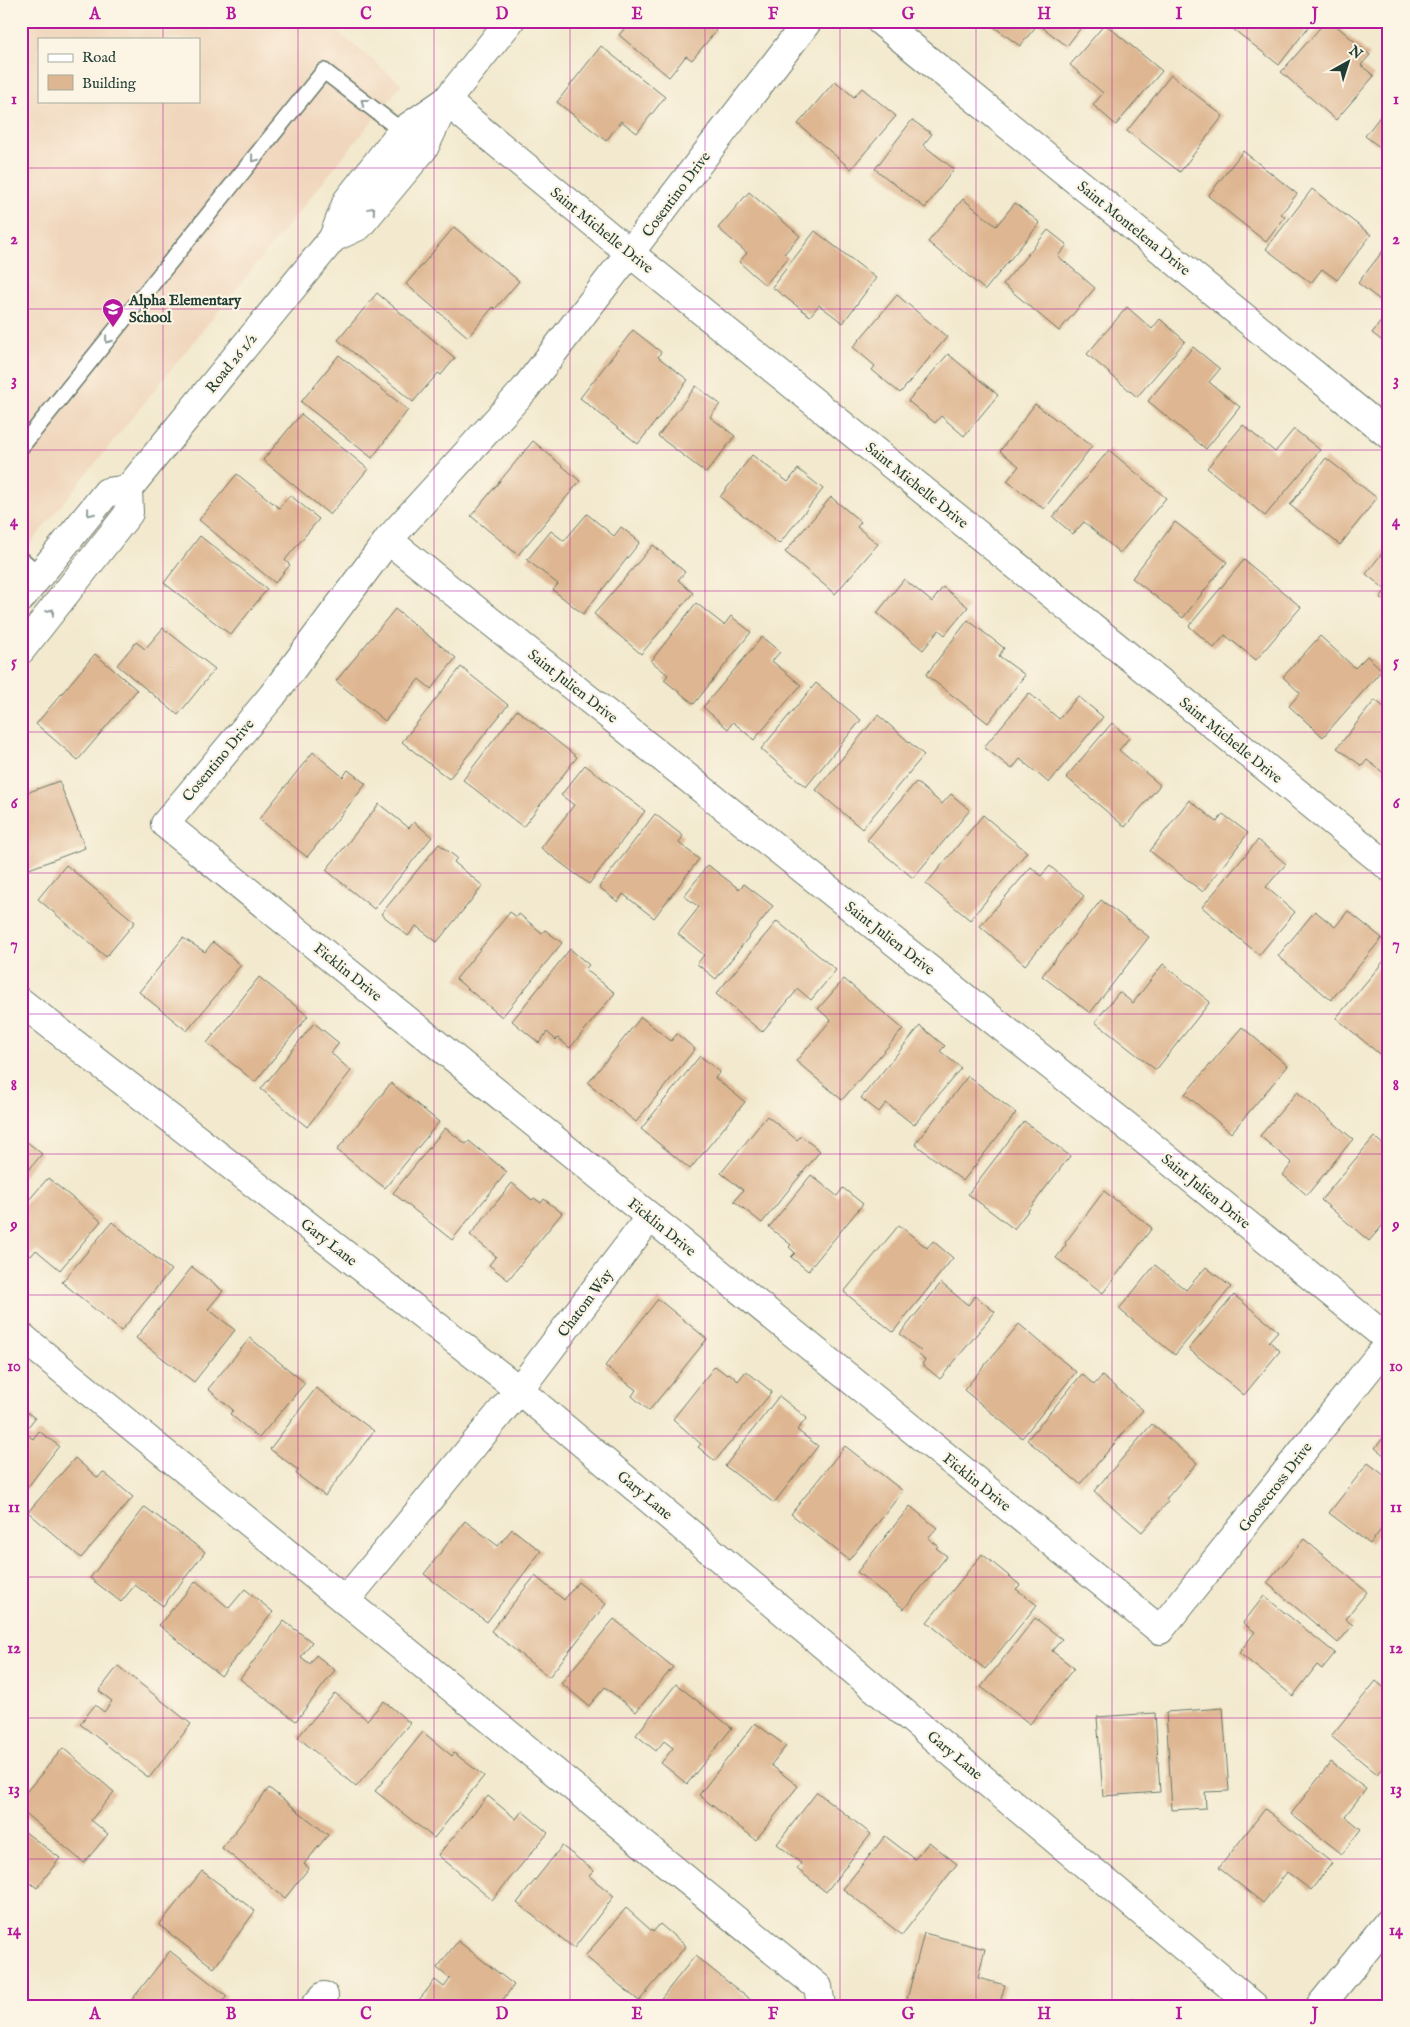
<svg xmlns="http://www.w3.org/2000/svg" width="1410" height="2027" font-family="'IM FELL English',serif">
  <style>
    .built { fill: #f0d6bc; fill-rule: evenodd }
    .building { fill: #deb691 }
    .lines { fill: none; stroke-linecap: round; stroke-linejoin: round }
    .service-casing { stroke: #69796a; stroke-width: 18 }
    .minor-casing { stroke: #69796a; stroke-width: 30 }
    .service { stroke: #fff; stroke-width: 15 }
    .minor { stroke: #fff; stroke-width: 28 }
    .oneway { stroke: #8f9e9a }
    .grid { fill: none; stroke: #b5179e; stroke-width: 1; stroke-opacity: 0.55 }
    .labels { text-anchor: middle; stroke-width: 4.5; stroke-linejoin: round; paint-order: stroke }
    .street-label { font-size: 15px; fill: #1f3d34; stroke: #fcf5e5 }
    .poi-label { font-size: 15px; font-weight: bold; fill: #1f3d34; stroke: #fcf5e5; text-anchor: start }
    .neatline { fill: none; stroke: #b5179e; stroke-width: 2 }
    .grid-label { font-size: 16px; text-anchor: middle; font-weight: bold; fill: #b5179e }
  </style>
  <rect width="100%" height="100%" fill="#fcf5e5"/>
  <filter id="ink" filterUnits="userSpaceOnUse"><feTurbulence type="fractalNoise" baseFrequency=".02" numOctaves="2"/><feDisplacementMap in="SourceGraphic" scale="10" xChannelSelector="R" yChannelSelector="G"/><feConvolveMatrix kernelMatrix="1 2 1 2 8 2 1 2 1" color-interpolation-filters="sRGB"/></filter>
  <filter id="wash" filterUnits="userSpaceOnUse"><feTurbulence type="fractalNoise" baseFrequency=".0096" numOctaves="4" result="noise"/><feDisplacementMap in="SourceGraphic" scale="20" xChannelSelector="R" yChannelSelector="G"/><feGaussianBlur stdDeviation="1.12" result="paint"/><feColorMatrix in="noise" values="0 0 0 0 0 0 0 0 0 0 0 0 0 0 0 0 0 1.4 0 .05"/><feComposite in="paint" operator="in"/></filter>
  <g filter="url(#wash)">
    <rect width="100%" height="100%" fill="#f2e9ce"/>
    <path class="built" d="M21,21H324L402,84L21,555ZM39,39H199V101H39Z"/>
    <g id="blocks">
      <g class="building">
        <polygon points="631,21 705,21 716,31 692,60 686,56 669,77 619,35"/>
        <polygon points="992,21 1086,21 1067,46 1038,24 1020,46 990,24"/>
        <polygon points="1223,21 1313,21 1279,65"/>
        <polygon points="1326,21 1331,21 1370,55 1361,65 1374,76 1336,120 1281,72"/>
        <polygon points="1105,24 1162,71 1116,125 1093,105 1103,93 1070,65"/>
        <polygon points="601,46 665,97 637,133 621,121 606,141 557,102"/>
        <polygon points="1171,75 1223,116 1180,172 1127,131"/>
        <polygon points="835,81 854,97 862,88 896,116 851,169 798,124"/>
        <polygon points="1389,105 1389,154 1365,136"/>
        <polygon points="912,120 932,134 923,145 954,169 925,208 875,169"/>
        <polygon points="1243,151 1297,194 1281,214 1285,217 1266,242 1208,196"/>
        <polygon points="1312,189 1371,235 1337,280 1322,269 1311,283 1266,249"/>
        <polygon points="749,192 800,236 784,254 788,258 765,285 739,262 747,253 718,228"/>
        <polygon points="963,199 996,226 1015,203 1040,223 985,290 928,242"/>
        <polygon points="454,227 519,281 495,309 493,307 468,337 406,284"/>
        <polygon points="1048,230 1067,245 1058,256 1095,288 1059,331 1003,284"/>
        <polygon points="815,231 876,278 843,323 819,305 810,316 772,287"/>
        <polygon points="1389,243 1389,307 1358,283"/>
        <polygon points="377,293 455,358 441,375 438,373 413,402 338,340"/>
        <polygon points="897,295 947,337 900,393 872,370 875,366 853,347"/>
        <polygon points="1127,307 1152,329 1160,319 1185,341 1137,397 1087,354"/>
        <polygon points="1389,311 1389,346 1372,333"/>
        <polygon points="633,330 661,352 658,357 688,380 638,444 580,398"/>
        <polygon points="1193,347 1220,369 1209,382 1240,407 1206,449 1148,401"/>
        <polygon points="948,354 998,395 964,436 941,416 935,423 908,401"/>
        <polygon points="339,355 408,410 372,458 301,402"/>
        <polygon points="696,386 720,404 710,417 735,436 706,473 658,436"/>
        <polygon points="1035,404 1092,446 1044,509 1007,481 1019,466 1000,451"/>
        <polygon points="301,414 368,469 330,515 263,460"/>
        <polygon points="1243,425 1275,452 1294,429 1320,450 1265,516 1207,468"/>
        <polygon points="533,441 580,481 518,555 471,516"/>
        <polygon points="1109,450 1166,498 1120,553 1084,522 1073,534 1053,517"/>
        <polygon points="752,455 788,482 798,469 823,489 779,544 720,497"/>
        <polygon points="1326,458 1377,498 1340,545 1290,505"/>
        <polygon points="237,474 279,508 290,495 319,519 285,560 290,565 275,583 199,520"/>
        <polygon points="831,497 861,522 857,527 878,544 835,594 785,552"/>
        <polygon points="587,514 614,536 621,527 640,542 583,614 553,590 558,584 527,560 551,531 564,541"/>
        <polygon points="1175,522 1227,562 1183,618 1132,578"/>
        <polygon points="200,536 267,589 231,635 164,583"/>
        <polygon points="1389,544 1389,604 1380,598 1386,590 1366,574"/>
        <polygon points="653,545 685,572 678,580 693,593 641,654 594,614"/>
        <polygon points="1244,560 1301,607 1256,660 1225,635 1214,648 1189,626"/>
        <polygon points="904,579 932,602 943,587 968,607 945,635 939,630 923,650 877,613"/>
        <polygon points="696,603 724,625 731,616 751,632 694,704 664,680 668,675 651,661"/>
        <polygon points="395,609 456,658 431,689 419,679 385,721 336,681"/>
        <polygon points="968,620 1004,648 999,656 1025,675 988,723 926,675"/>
        <polygon points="163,628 215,669 178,715 117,665 136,642 145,649"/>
        <polygon points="1320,636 1355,668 1367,656 1382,670 1323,737 1289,706 1300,693 1283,677"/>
        <polygon points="762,637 780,652 772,661 801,685 754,740 733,722 728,729 703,707"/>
        <polygon points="95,654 137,690 78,760 36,724"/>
        <polygon points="461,667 508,705 449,779 402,742"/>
        <polygon points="816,683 861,720 806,787 761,749"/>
        <polygon points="1029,693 1059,719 1078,696 1103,717 1049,783 1020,759 1012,769 984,747"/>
        <polygon points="1375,700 1389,711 1389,777 1367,760 1362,766 1337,748"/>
        <polygon points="517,710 577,757 523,827 463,780"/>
        <polygon points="878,715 924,755 862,829 816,790"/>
        <polygon points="1112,723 1129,738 1119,750 1160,785 1125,827 1066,777"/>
        <polygon points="313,752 343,777 348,770 366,784 307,857 259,819"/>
        <polygon points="585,765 645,811 589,884 541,848 574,805 561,795"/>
        <polygon points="59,781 85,848 21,872 21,795"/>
        <polygon points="916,782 942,804 951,794 970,810 913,878 867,840"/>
        <polygon points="1189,800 1217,822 1223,814 1248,833 1203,892 1150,851"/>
        <polygon points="379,804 409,828 414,822 432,837 374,909 326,870"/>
        <polygon points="655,814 683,836 679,843 699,859 654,918 623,894 618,902 599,887"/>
        <polygon points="983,815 1027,852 970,920 926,884"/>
        <polygon points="1258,840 1286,864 1266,887 1295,912 1259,955 1202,907"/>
        <polygon points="439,844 457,858 454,862 483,886 437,942 416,926 408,936 381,914"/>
        <polygon points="66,865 135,922 106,957 38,899"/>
        <polygon points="708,865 739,889 744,884 773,906 716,979 697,964 704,955 678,934 699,907 684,896"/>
        <polygon points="1050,866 1084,896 1025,965 980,926 1031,867 1041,876"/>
        <polygon points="1101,900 1149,937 1090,1013 1042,976"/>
        <polygon points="1315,911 1335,927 1348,911 1382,938 1331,1000 1278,956"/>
        <polygon points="510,912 517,917 519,914 542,933 545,930 562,943 502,1017 456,979"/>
        <polygon points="777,921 836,970 811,1000 798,989 762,1032 716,994"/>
        <polygon points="183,938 205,952 213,942 241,965 187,1031 139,992"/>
        <polygon points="570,949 589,965 585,969 615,993 570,1048 558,1038 556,1040 547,1032 539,1043 512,1021"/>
        <polygon points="1389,955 1389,1062 1336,1018"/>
        <polygon points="1163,964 1210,1002 1156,1070 1095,1022 1119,992 1133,1003"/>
        <polygon points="259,977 308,1016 255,1082 207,1043"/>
        <polygon points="844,979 903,1029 842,1100 796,1061 831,1020 818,1009"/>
        <polygon points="641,1017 671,1041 677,1034 695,1049 636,1122 588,1083"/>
        <polygon points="314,1023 339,1043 331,1053 351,1071 307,1127 261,1089"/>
        <polygon points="920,1026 945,1046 940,1051 961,1068 914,1125 886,1103 879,1112 861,1098"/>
        <polygon points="1242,1027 1288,1066 1231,1133 1185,1094"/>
        <polygon points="700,1056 720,1072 715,1078 745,1102 690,1169 641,1129"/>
        <polygon points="968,1076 1016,1113 963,1181 915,1144"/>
        <polygon points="391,1083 439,1122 385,1188 337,1150"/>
        <polygon points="1297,1092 1353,1139 1307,1195 1283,1175 1292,1163 1260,1136"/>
        <polygon points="767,1116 797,1140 801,1136 820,1151 762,1223 734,1201 743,1190 721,1173"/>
        <polygon points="1024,1121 1070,1156 1014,1229 968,1194"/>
        <polygon points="445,1128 466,1144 469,1141 507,1172 452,1240 393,1193"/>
        <polygon points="21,1137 42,1154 21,1179"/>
        <polygon points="1374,1137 1389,1149 1389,1218 1369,1241 1321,1200"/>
        <polygon points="811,1175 837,1196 843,1188 863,1204 808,1271 791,1257 795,1253 789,1247 791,1245 769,1227"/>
        <polygon points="48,1178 101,1221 60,1270 36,1250 31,1256 21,1248 21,1209"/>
        <polygon points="512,1183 532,1200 534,1198 541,1203 544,1199 562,1213 508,1280 489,1265 496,1256 470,1235"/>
        <polygon points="1104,1191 1152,1228 1103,1293 1056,1258 1066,1245 1065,1243"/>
        <polygon points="112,1222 171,1270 121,1331 62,1282"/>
        <polygon points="899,1225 927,1248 933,1241 953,1258 893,1332 844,1292"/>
        <polygon points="1155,1265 1186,1290 1206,1267 1231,1287 1175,1355 1119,1309"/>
        <polygon points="192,1267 223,1291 208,1309 235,1330 194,1382 136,1338"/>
        <polygon points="941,1283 968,1305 975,1296 995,1312 940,1379 922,1364 925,1360 919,1355 922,1352 900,1334"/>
        <polygon points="1234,1295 1278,1331 1269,1341 1280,1351 1244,1395 1189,1349"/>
        <polygon points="658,1299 707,1339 649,1411 632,1396 636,1390 605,1366"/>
        <polygon points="1019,1324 1076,1372 1022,1438 964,1390"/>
        <polygon points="250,1338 305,1383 259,1438 230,1414 233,1410 208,1389"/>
        <polygon points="715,1366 727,1375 729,1373 738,1381 746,1371 772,1392 715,1461 698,1447 701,1444 673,1419"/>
        <polygon points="1082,1374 1094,1385 1102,1376 1143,1410 1080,1484 1027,1440"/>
        <polygon points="316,1388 374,1431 325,1496 296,1474 298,1470 270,1449"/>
        <polygon points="779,1396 807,1418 797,1430 818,1446 774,1503 725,1466"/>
        <polygon points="21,1408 35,1418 24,1432 33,1439 39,1431 59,1446 21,1496"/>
        <polygon points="1152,1424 1197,1463 1166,1499 1168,1502 1142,1532 1094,1491"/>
        <polygon points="1389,1431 1389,1459 1375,1448"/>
        <polygon points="845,1446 903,1491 849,1560 791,1514"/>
        <polygon points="75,1458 98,1478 103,1472 133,1497 81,1558 28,1512"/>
        <polygon points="1368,1463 1389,1479 1389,1519 1370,1544 1329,1513"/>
        <polygon points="910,1506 937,1528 928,1538 938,1546 936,1548 947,1556 904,1609 857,1572"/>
        <polygon points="145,1507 205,1552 163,1606 135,1585 121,1602 90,1578"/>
        <polygon points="465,1521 498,1546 512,1529 541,1551 487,1622 424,1574"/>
        <polygon points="1304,1539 1367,1592 1345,1619 1353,1625 1338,1643 1267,1583"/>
        <polygon points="982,1554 1020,1585 1016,1589 1037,1605 985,1669 927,1622"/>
        <polygon points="535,1576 564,1600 578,1582 606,1604 549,1677 491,1631"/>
        <polygon points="196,1581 229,1608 245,1589 273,1612 221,1676 159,1625"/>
        <polygon points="1264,1596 1335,1653 1322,1669 1317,1665 1293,1696 1239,1653 1255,1632 1243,1623"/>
        <polygon points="1035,1618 1062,1639 1052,1651 1074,1668 1030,1724 981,1687"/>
        <polygon points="614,1619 673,1667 636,1712 605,1687 589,1706 561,1683"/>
        <polygon points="284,1621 312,1642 301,1657 310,1664 316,1655 335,1670 296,1721 240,1679"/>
        <polygon points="118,1666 191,1724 149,1778 80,1724 95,1705 104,1712 112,1701 99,1691"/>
        <polygon points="1376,1681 1389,1692 1389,1760 1377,1774 1331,1736"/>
        <polygon points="676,1684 732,1728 687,1784 661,1763 673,1748 664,1741 656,1751 636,1735"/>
        <polygon points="335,1693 367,1720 384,1701 410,1723 356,1787 298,1737"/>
        <polygon points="1223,1708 1229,1791 1205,1792 1206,1808 1172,1810 1166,1712"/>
        <polygon points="1155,1713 1160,1792 1103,1796 1097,1717"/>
        <polygon points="755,1723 786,1746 771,1765 798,1786 756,1840 699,1795"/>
        <polygon points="423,1732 452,1756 454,1753 484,1776 434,1838 375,1791"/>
        <polygon points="63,1748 114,1792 91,1820 108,1834 84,1863 21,1810 21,1798"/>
        <polygon points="1331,1762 1366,1789 1345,1816 1361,1829 1342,1854 1291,1814"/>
        <polygon points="269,1788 328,1835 304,1864 309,1868 285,1898 222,1848"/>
        <polygon points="817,1792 871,1834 826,1892 797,1869 801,1863 777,1844"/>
        <polygon points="488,1796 516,1819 522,1811 548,1833 492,1900 438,1855"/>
        <polygon points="1265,1809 1332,1863 1311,1890 1287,1872 1263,1903 1219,1868"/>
        <polygon points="21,1829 60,1858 37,1888 21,1876"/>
        <polygon points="885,1836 915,1859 929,1842 957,1864 902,1935 843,1889"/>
        <polygon points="562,1846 594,1871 589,1876 614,1896 574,1948 517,1903"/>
        <polygon points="202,1871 255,1911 214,1968 159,1925"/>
        <polygon points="626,1908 653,1932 660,1924 686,1946 639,2001 585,1956"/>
        <polygon points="924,1933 985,1949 978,1978 1005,1985 999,2006 915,2006 906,2003"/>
        <polygon points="458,1941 514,1985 498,2006 427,2006 419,2000 435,1980 444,1987 450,1979 437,1968"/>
        <polygon points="170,1951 227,1996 219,2006 127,2006"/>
        <polygon points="695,1956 752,2001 747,2006 655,2006"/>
        <polygon points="1133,1999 1141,2006 1128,2006"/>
      </g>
    </g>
  </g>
  <g filter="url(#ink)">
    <use href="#blocks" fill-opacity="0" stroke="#69796a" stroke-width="1"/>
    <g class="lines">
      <g class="service-casing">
        <g id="service">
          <polyline points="21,447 324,71 402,131"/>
          <polyline points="21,559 40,575"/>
        </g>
      </g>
      <g class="minor-casing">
        <g id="minor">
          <polyline points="808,21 525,389 388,540 272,696 165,824 1160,1630 1389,1343"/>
          <polyline points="880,21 1389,435"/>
          <polyline points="446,101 630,253 1389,867"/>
          <polyline points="333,238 359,226 424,148 446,101 510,21"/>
          <polyline points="388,540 1133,1131 1389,1340"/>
          <polyline points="21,598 107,492 128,489"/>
          <polyline points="21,650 129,513 128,489 333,238 347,201 402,131 446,101"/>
          <polyline points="21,1002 519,1390 1254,2006"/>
          <polyline points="21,1336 818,1987 821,2006"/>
          <polyline points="345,1601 519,1390 650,1217"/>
          <polyline points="315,2006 324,1996"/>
          <polyline points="1320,2006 1389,1921"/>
        </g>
      </g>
      <use href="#service" class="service"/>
      <use href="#minor" class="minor"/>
    </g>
    <defs><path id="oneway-chevron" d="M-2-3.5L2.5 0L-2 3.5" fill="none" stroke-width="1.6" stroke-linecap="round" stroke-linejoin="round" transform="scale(1.25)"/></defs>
    <g class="oneway">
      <use href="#oneway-chevron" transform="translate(364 102) rotate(-142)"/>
      <use href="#oneway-chevron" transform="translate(254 159) rotate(129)"/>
      <use href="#oneway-chevron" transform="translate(372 210) rotate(-50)"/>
      <use href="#oneway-chevron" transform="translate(108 340) rotate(129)"/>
      <use href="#oneway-chevron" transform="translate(90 513) rotate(129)"/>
      <use href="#oneway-chevron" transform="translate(51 612) rotate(-52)"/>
    </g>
  </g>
  <path class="grid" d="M163,21V39M298,21V2006M434,21V2006M570,21V2006M705,21V2006M840,21V2006M976,21V2006M1112,21V2006M1247,21V2006M163,101V2006M21,168H1389M21,309H1389M21,450H1389M21,591H1389M21,732H1389M21,873H1389M21,1014H1389M21,1154H1389M21,1295H1389M21,1436H1389M21,1577H1389M21,1718H1389M21,1859H1389"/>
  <defs>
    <g id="school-pin" transform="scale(1.125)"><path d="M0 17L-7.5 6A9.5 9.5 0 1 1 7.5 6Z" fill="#b5179e" stroke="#fcf5e5"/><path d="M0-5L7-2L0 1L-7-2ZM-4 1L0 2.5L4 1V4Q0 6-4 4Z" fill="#fff"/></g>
  </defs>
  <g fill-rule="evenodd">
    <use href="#school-pin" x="113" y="309"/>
  </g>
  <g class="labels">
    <g class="street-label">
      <text transform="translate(676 194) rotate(-53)" y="5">Cosentino Drive</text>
      <text transform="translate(1134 228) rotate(39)" y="5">Saint Montelena Drive</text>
      <text transform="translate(602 230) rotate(39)" y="5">Saint Michelle Drive</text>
      <text transform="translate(231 363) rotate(-51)" y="5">Road 26 1/2</text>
      <text transform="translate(917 485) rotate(39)" y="5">Saint Michelle Drive</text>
      <text transform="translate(573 686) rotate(38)" y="5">Saint Julien Drive</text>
      <text transform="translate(1231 740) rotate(39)" y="5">Saint Michelle Drive</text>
      <text transform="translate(218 760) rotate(-50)" y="5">Cosentino Drive</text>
      <text transform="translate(890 938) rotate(38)" y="5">Saint Julien Drive</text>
      <text transform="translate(348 972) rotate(39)" y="5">Ficklin Drive</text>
      <text transform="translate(1206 1191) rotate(39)" y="5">Saint Julien Drive</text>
      <text transform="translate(662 1227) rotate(39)" y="5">Ficklin Drive</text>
      <text transform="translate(329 1242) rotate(38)" y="5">Gary Lane</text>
      <text transform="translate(585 1303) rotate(-53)" y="5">Chatom Way</text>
      <text transform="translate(977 1482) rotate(39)" y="5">Ficklin Drive</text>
      <text transform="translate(1275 1487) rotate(-52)" y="5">Goosecross Drive</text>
      <text transform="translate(645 1495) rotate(40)" y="5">Gary Lane</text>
      <text transform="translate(955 1755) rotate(40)" y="5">Gary Lane</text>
    </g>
    <g class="poi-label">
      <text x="129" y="305">Alpha Elementary<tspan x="129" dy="17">School</tspan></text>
    </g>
  </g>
  <rect width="1410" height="2027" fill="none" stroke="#fcf5e5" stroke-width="55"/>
  <rect x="38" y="38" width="162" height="65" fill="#fcf5e5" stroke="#a4ab9e"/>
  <rect x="48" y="54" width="25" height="8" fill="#ffffff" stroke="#a4ab9e"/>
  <text x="82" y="62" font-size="15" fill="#1f3d34">Road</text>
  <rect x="48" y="75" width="25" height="15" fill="#deb691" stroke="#a4ab9e"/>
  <text x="82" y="88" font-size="15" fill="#1f3d34">Building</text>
  <g transform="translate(1348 62) rotate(39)" stroke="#fcf5e5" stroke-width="4" paint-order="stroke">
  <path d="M0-4L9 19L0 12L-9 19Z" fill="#1f3d34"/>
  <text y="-8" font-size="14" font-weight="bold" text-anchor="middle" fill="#1f3d34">N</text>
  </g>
  <rect x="28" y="28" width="1354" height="1972" class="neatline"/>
  <g class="grid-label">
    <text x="95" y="19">A</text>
    <text x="231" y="19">B</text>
    <text x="366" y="19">C</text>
    <text x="502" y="19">D</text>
    <text x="637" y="19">E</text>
    <text x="773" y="19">F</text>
    <text x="908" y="19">G</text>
    <text x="1044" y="19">H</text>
    <text x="1179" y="19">I</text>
    <text x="1315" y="19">J</text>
    <text x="14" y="104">1</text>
    <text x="1396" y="104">1</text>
    <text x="14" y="244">2</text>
    <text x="1396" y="244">2</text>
    <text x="14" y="385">3</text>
    <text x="1396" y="385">3</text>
    <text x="14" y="526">4</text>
    <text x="1396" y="526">4</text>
    <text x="14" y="667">5</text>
    <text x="1396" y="667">5</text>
    <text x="14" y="808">6</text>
    <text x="1396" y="808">6</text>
    <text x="14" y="949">7</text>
    <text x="1396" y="949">7</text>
    <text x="14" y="1090">8</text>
    <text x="1396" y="1090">8</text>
    <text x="14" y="1230">9</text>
    <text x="1396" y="1230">9</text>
    <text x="14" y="1371">10</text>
    <text x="1396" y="1371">10</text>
    <text x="14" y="1512">11</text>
    <text x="1396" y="1512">11</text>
    <text x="14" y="1653">12</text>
    <text x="1396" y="1653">12</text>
    <text x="14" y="1794">13</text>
    <text x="1396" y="1794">13</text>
    <text x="14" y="1935">14</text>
    <text x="1396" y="1935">14</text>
    <text x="95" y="2019">A</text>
    <text x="231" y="2019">B</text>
    <text x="366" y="2019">C</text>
    <text x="502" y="2019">D</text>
    <text x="637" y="2019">E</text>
    <text x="773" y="2019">F</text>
    <text x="908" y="2019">G</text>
    <text x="1044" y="2019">H</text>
    <text x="1179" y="2019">I</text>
    <text x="1315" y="2019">J</text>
  </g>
</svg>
